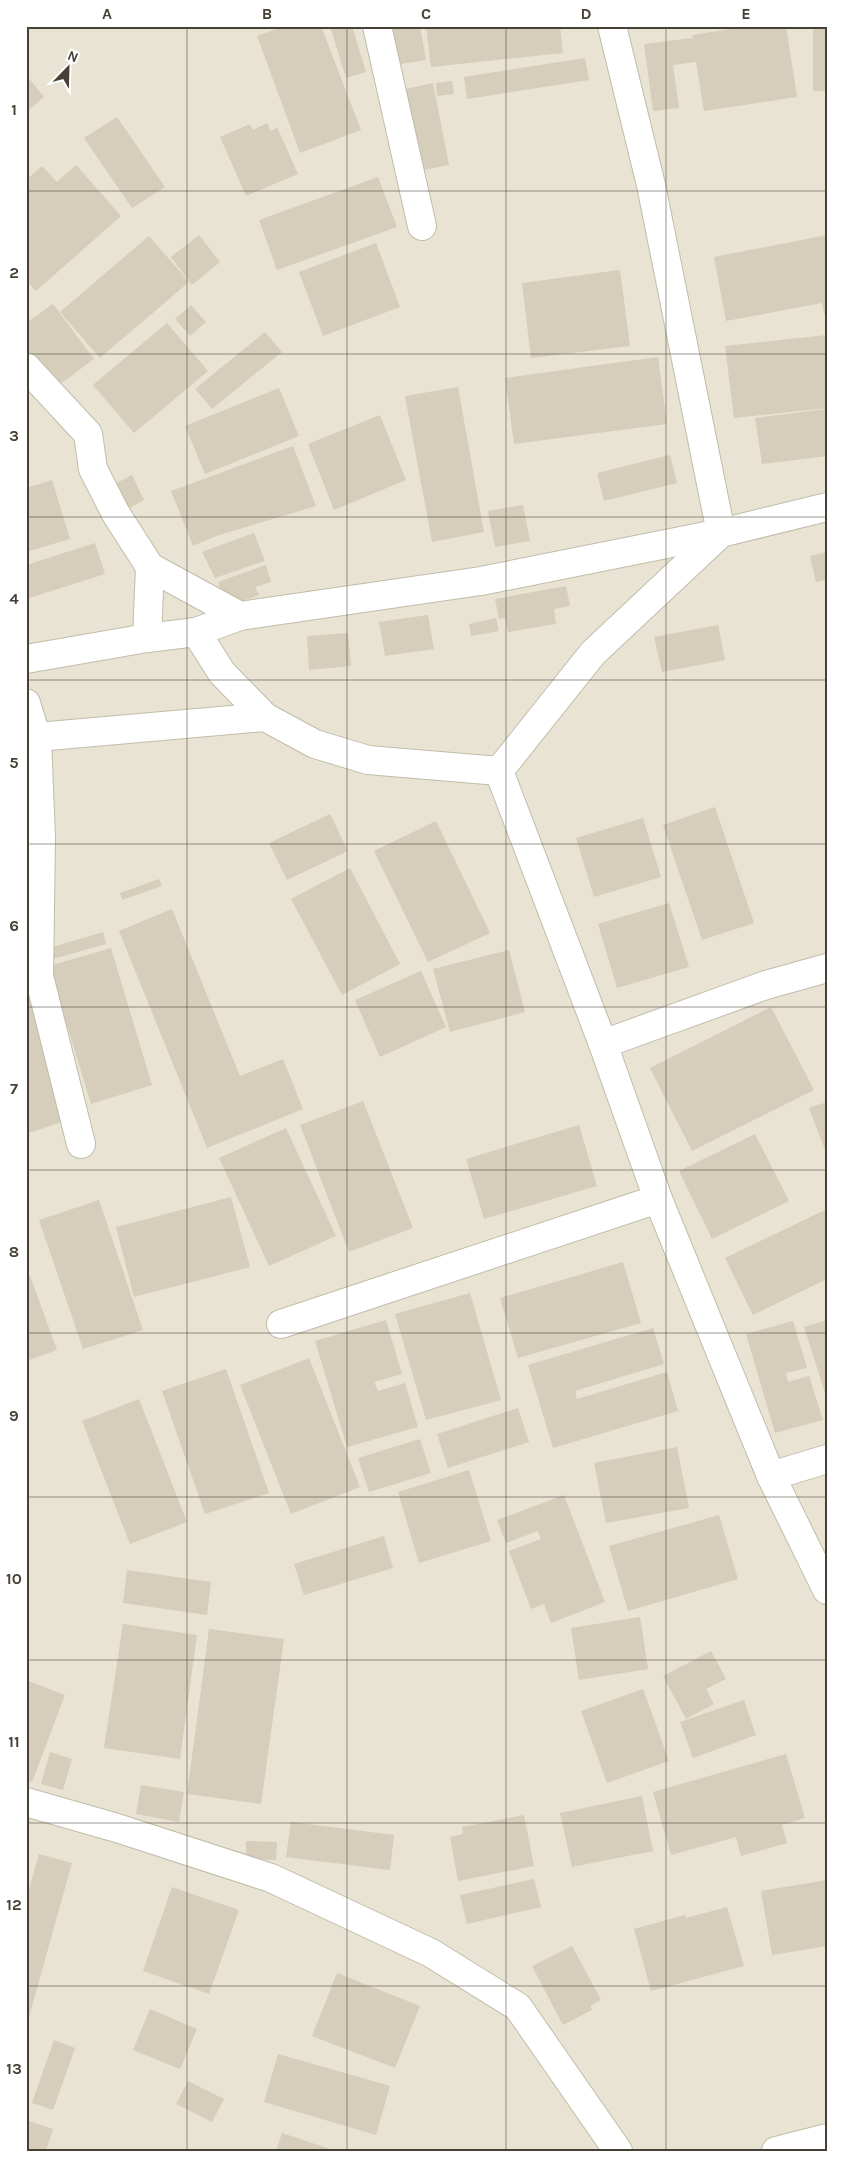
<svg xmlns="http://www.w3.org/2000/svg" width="853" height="2177" font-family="Karla,sans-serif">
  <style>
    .residential { fill: #e8e3d3 }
    .building { fill: #d6cdba }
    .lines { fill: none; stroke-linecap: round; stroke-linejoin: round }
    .street-casing { stroke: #c2bcaa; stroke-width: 30 }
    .street { stroke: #fff; stroke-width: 28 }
    .grid { fill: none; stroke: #464134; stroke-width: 1; stroke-opacity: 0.55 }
    .neatline { fill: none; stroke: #464134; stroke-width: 2 }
    .grid-label { font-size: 16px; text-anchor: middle; font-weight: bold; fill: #464134 }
  </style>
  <rect width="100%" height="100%" fill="#f4f0e5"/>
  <rect class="residential" x="26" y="26" width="801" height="2125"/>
  <g class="building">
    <polygon points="284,26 321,26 361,130 300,153 257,36"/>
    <polygon points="330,26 352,26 366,72 346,78"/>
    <polygon points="382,26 420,26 426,60 389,66"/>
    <polygon points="426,26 560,26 563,53 431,67"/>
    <polygon points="750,26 786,26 797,97 704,111 696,62 673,65 679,108 653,111 644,44 692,38 694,44 692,35"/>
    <rect x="813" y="26" width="14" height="65"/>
    <polygon points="585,58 589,80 467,99 464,77"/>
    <polygon points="26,75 44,97 26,112"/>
    <polygon points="452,81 454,94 437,96 436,83"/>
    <polygon points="433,83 449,165 418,171 401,90"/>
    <polygon points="117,117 165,187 132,208 84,138"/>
    <polygon points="267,123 271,131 277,127 298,174 246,196 220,137 250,124 253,130"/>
    <polygon points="76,165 121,216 36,291 26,280 26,180 42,166 57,182"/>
    <polygon points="378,177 397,227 277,270 259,220"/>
    <polygon points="199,235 220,262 192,285 171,257"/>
    <polygon points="827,235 827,313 824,314 822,303 726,321 714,257"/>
    <polygon points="149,236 189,282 100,358 60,312"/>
    <polygon points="376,243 400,307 323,336 299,272"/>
    <polygon points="620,270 630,346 531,358 522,283"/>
    <polygon points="53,304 94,359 56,387 26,349 26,323"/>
    <polygon points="191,305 206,322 190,336 175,319"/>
    <polygon points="167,323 208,371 134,433 93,385"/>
    <polygon points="265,332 282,352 212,409 195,389"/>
    <polygon points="827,335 827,408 734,418 725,346"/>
    <polygon points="658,357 667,424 514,444 505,378"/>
    <polygon points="458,387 484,532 432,542 405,396"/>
    <polygon points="279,388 299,436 205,474 185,426"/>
    <polygon points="826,409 827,456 762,464 755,418"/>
    <polygon points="380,415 406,480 334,510 308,444"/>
    <polygon points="293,446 316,506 216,536 193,546 171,491"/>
    <polygon points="670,455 677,483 604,501 597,473"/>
    <polygon points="132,475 144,500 124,511 111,486"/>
    <polygon points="52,480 70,539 26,552 26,488"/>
    <polygon points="523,505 530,541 495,547 488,511"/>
    <polygon points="254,533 265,561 215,578 202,552"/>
    <polygon points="95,543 105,574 26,599 26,565"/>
    <polygon points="827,552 827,580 816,582 810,556"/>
    <polygon points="266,565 271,582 255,587 259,595 235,604 224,599 218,582"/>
    <polygon points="566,586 570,606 554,609 556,624 508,632 505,618 499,619 495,599"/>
    <polygon points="428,615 434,649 385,656 379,622"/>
    <polygon points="496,618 499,631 471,636 469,624"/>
    <polygon points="718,625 725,660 662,672 654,637"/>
    <polygon points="348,633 351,666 309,670 307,636"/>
    <polygon points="715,807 754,923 702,940 663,825"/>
    <polygon points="330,814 348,851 287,880 269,843"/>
    <polygon points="643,818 661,877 594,897 576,838"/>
    <polygon points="436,821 490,933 428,962 374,851"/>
    <polygon points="350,868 400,964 342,995 291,899"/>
    <polygon points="159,879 162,886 122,900 120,893"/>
    <polygon points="669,903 689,967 617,988 598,924"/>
    <polygon points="172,909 240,1076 283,1059 303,1109 207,1148 119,931"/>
    <polygon points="103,932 106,944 49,960 46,949"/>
    <polygon points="111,948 152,1085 91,1104 49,966"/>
    <polygon points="509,950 525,1012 450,1032 433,969"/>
    <polygon points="421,971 446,1027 380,1057 355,1000"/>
    <polygon points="26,982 74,1118 26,1134"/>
    <polygon points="771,1007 814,1090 692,1151 650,1068"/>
    <polygon points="363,1101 413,1228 349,1252 300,1125"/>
    <polygon points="827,1102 827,1155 809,1108"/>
    <polygon points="579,1125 597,1186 484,1219 466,1159"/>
    <polygon points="286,1128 336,1236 269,1266 219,1158"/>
    <polygon points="755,1134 789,1201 712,1239 679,1171"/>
    <polygon points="231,1197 250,1267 134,1297 116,1227"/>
    <polygon points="99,1200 143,1330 83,1349 39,1220"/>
    <polygon points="827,1209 827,1279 753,1315 725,1258"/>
    <polygon points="623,1262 641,1323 518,1358 500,1298"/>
    <polygon points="26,1265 57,1350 26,1361"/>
    <polygon points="470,1293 501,1400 426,1420 395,1314"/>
    <polygon points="386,1320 402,1374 374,1382 378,1391 405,1383 418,1427 347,1447 315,1341"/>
    <polygon points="827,1320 827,1396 826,1396 804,1327"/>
    <polygon points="793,1321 807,1368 786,1373 788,1382 809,1376 823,1420 775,1433 746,1334"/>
    <polygon points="653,1328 664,1364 575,1391 577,1399 667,1372 678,1411 553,1448 528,1365"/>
    <polygon points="309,1358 360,1487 291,1514 240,1385"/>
    <polygon points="226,1369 269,1493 205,1514 162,1391"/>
    <polygon points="139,1399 187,1522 130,1544 82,1421"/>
    <polygon points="518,1408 529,1442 448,1468 437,1434"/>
    <polygon points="420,1439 431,1473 369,1492 358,1458"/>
    <polygon points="677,1447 689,1508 606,1523 594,1463"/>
    <polygon points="469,1470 491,1541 419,1563 398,1492"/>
    <polygon points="564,1495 605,1602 551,1623 544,1604 531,1609 509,1551 541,1539 538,1531 506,1543 497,1520"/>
    <polygon points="719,1515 738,1579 628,1611 609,1546"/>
    <polygon points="384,1536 393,1568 304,1595 294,1564"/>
    <polygon points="127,1570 211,1582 207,1615 123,1603"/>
    <polygon points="640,1617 648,1669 579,1680 571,1628"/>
    <polygon points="123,1624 197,1635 180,1759 104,1748"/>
    <polygon points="209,1629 284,1639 261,1804 187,1794"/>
    <polygon points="711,1651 726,1679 706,1689 714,1704 686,1719 663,1676"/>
    <polygon points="26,1680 65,1695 32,1782 26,1780"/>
    <polygon points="643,1689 669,1761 607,1783 581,1711"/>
    <polygon points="744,1700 756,1735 693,1758 680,1722"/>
    <polygon points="50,1752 72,1759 63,1790 41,1784"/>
    <polygon points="786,1754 805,1818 782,1825 787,1843 741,1856 736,1837 671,1855 653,1792"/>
    <polygon points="141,1785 184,1792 179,1822 136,1814"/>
    <polygon points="642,1796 653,1851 572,1867 560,1813"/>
    <polygon points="524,1815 534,1866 458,1881 450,1837 463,1834 462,1827"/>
    <polygon points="291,1822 394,1835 390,1870 286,1857"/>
    <polygon points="246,1841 277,1842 276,1860 246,1859"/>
    <polygon points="39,1854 72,1863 29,2017 26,2017 26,1900"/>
    <polygon points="534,1879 541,1907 467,1924 460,1895"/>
    <polygon points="827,1880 827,1946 772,1955 761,1891"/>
    <polygon points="172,1887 239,1910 209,1994 143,1971"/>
    <polygon points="727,1907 744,1966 651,1991 634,1929 685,1915 686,1918"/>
    <polygon points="572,1946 601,2000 590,2006 592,2010 563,2025 532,1966"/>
    <polygon points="337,1973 420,2006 395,2068 312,2036"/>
    <polygon points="150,2009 197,2029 180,2069 133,2050"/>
    <polygon points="54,2040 75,2048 53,2110 32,2103"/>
    <polygon points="278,2054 390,2086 376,2135 264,2102"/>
    <polygon points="188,2081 224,2099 212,2122 176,2104"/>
    <polygon points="26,2120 53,2129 46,2151 26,2151"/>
    <polygon points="282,2133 333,2150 333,2151 276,2151"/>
  </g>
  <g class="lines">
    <g class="street-casing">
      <g id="street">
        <polyline points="377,26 422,226"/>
        <polyline points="26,367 88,434 93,469 116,514 150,567 240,616"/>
        <polyline points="196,632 222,673 265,717 315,744 368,760 499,771"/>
        <polyline points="147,638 150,567"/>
        <polyline points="26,659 147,638 196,632 240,616 481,581 721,533 827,507"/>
        <polyline points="26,703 37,739 41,838 39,976 81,1144"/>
        <polyline points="26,738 265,717"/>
        <polyline points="499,771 603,1044 658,1199 771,1476 827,1590"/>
        <polyline points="499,771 593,653 721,533 651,185 612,26"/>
        <polyline points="603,1044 766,985 827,968"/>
        <polyline points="281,1324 658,1199"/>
        <polyline points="771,1476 827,1459"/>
        <polyline points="26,1802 117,1828 271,1878 431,1953 518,2007 618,2151"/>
        <polyline points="776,2151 827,2138"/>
      </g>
    </g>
    <use href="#street" class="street"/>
  </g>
  <path class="grid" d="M187,26V2151M347,26V2151M506,26V2151M666,26V2151M26,191H827M26,354H827M26,517H827M26,680H827M26,844H827M26,1007H827M26,1170H827M26,1333H827M26,1497H827M26,1660H827M26,1823H827M26,1986H827"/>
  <rect width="853" height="2177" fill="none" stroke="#ffffff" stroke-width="55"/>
  <g transform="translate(68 68) rotate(23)" stroke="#ffffff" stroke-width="4" paint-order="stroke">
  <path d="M0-4L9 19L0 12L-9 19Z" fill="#464134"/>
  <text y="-8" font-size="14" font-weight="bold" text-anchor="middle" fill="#464134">N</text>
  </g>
  <rect x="28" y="28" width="798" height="2122" class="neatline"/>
  <g class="grid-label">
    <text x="107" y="19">A</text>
    <text x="267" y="19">B</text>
    <text x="426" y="19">C</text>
    <text x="586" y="19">D</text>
    <text x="746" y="19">E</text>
    <text x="14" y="115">1</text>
    <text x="14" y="278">2</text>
    <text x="14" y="441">3</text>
    <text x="14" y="604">4</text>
    <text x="14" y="768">5</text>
    <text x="14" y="931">6</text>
    <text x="14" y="1094">7</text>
    <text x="14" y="1257">8</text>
    <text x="14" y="1421">9</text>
    <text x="14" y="1584">10</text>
    <text x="14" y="1747">11</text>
    <text x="14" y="1910">12</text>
    <text x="14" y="2074">13</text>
  </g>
</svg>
